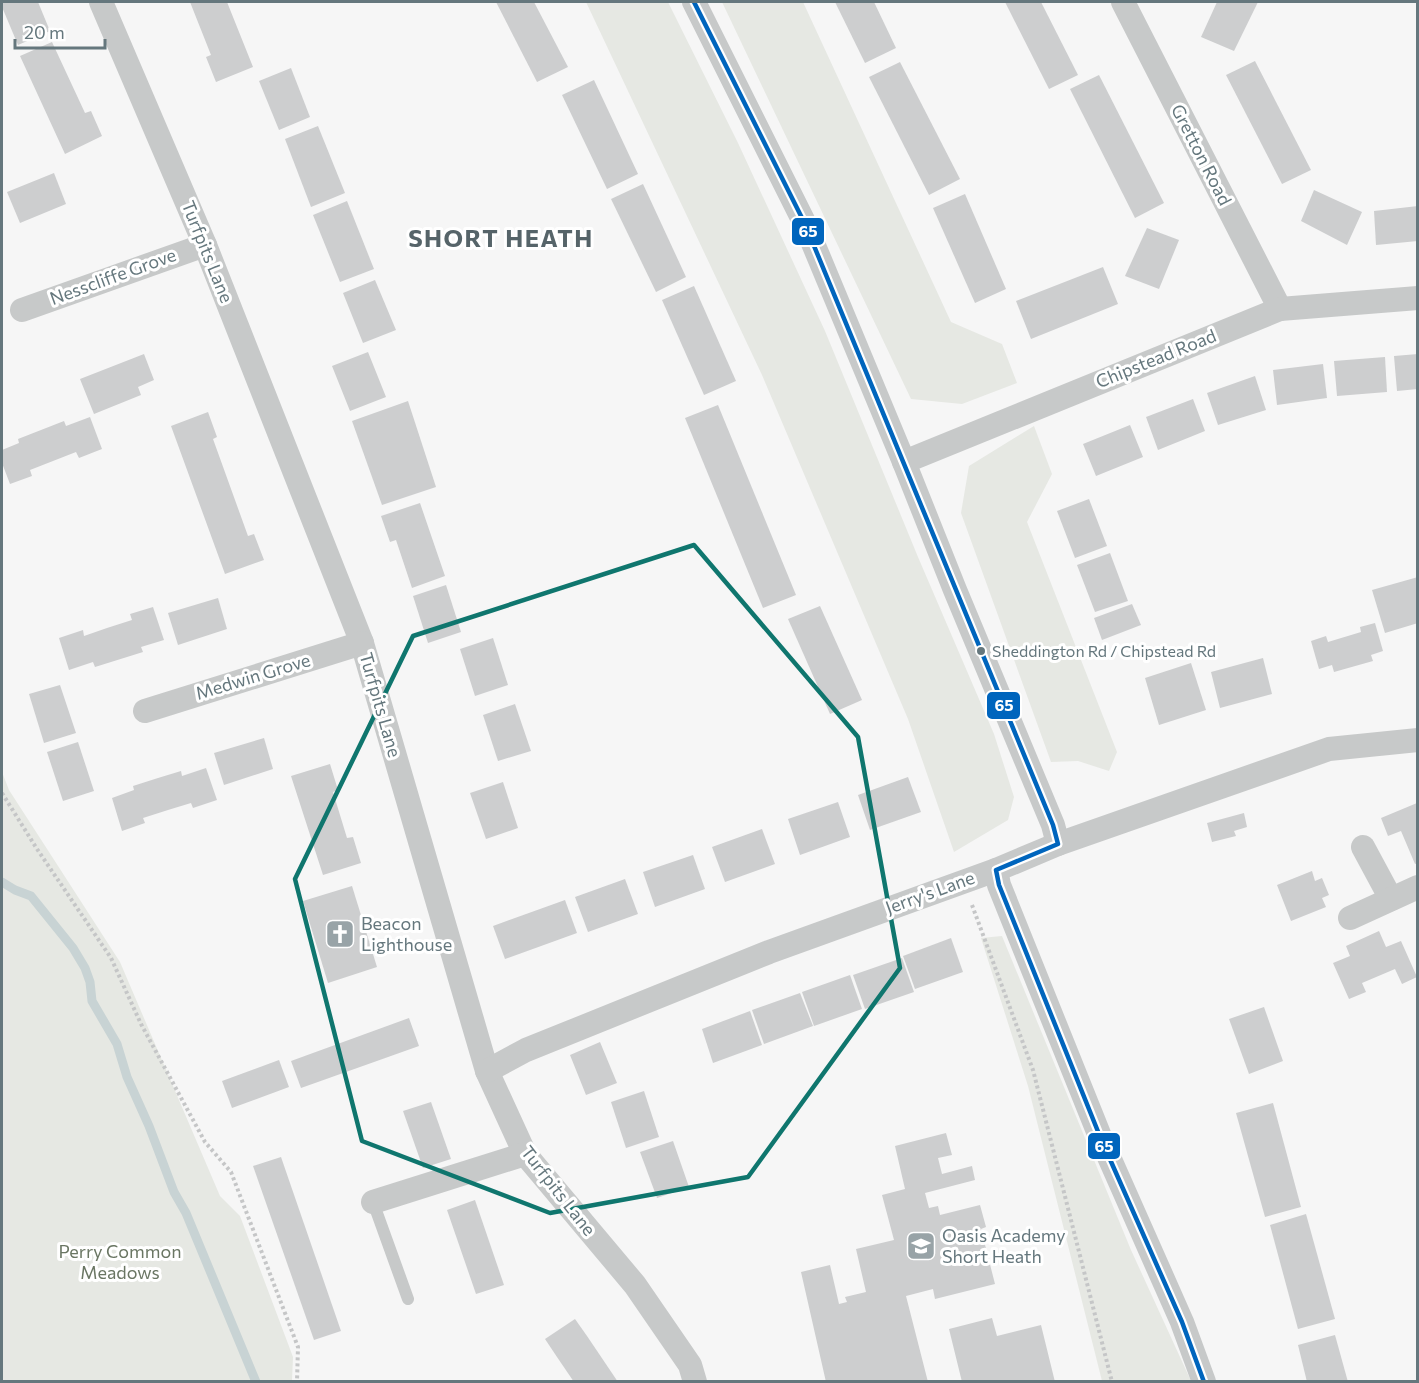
<svg xmlns="http://www.w3.org/2000/svg" width="1419" height="1383" font-family="Commissioner,sans-serif">
  <style>
    .green { fill: #e6e8e3 }
    .lines { fill: none; stroke-linecap: round; stroke-linejoin: round }
    .stream { stroke: #c8d3d4; stroke-width: 9 }
    .building { fill: #cdcecf }
    .path { stroke: #c5c6c7; stroke-width: 4; stroke-dasharray: 3 3; stroke-linecap: butt }
    .lane { stroke: #c7c9c9; stroke-width: 12 }
    .street { stroke: #c7c9c9; stroke-width: 24 }
    .bus-1-casing { stroke: #fff; stroke-width: 9 }
    .bus-1 { stroke: #0065bd; stroke-width: 4.5 }
    .marked { fill: none; stroke: #0f766e; stroke-width: 4.5; stroke-linejoin: round }
    .bus-dot { fill: #65777d; stroke: #fff; stroke-width: 2 }
    .labels { text-anchor: middle; stroke-width: 6; stroke-linejoin: round; paint-order: stroke }
    .bus-label { font-size: 16px; fill: #65777d; stroke: #fff; text-anchor: start }
    .street-label { font-size: 18px; fill: #65777d; stroke: #fff }
    .poi-label { font-size: 18px; fill: #65777d; stroke: #fff; text-anchor: start }
    .park-label { font-size: 18px; fill: #6a7663; stroke: #fff }
    .district-label { font-size: 24px; font-weight: bold; letter-spacing: 1.5px; fill: #566469; stroke: #fff }
    .line-badge { stroke: #fff; stroke-width: 2 }
    .badge-label { font-size: 16px; text-anchor: middle; font-weight: bold; fill: #fff }
  </style>
  <rect width="100%" height="100%" fill="#f6f6f6"/>
  <g class="green">
    <polygon points="586,2 668,2 738,143 825,331 918,557 994,734 1014,797 1008,820 954,852 908,719 762,375"/>
    <polygon points="722,2 803,2 951,322 1002,344 1017,383 962,404 911,399"/>
    <polygon points="1034,426 1052,474 1027,522 1117,752 1109,771 1078,761 1051,762 961,513 969,466"/>
    <polygon points="2,772 9,790 120,962 220,1196 240,1216 293,1357 292,1381 2,1381"/>
    <polygon points="1002,936 1131,1250 1191,1381 1102,1381 1028,1086 981,938"/>
  </g>
  <g class="lines">
    <polyline class="stream" points="2,882 15,890 31,896 73,948 85,968 90,982 92,1001 117,1044 127,1077 149,1126 174,1192 186,1213 256,1382"/>
  </g>
  <g class="building">
    <polygon points="2,2 38,2 50,31 18,45 2,7"/>
    <polygon points="190,2 227,2 253,67 216,82 206,57 211,55"/>
    <polygon points="496,2 534,2 568,67 537,82"/>
    <polygon points="835,2 874,2 896,48 865,63"/>
    <polygon points="1005,2 1041,2 1078,75 1049,89"/>
    <polygon points="1217,2 1258,2 1234,51 1201,37"/>
    <polygon points="52,42 85,113 91,111 102,136 65,154 20,56"/>
    <polygon points="1255,61 1311,170 1282,184 1226,75"/>
    <polygon points="900,62 960,179 929,195 869,77"/>
    <polygon points="291,68 310,117 279,130 259,81"/>
    <polygon points="1099,75 1164,203 1135,218 1070,89"/>
    <polygon points="594,80 638,174 607,189 562,95"/>
    <polygon points="318,126 345,193 311,207 285,139"/>
    <polygon points="54,173 66,204 20,223 7,192"/>
    <polygon points="643,184 686,277 656,292 611,199"/>
    <polygon points="1314,190 1362,212 1347,245 1301,221"/>
    <polygon points="965,194 1006,289 975,303 933,208"/>
    <polygon points="347,201 374,269 340,282 313,215"/>
    <polygon points="1418,206 1418,241 1376,245 1374,211"/>
    <polygon points="1147,228 1179,240 1159,289 1125,276"/>
    <polygon points="1103,267 1118,304 1031,339 1016,301"/>
    <polygon points="375,280 396,330 363,343 343,293"/>
    <polygon points="694,286 736,381 704,395 662,300"/>
    <polygon points="368,352 386,397 350,411 332,366"/>
    <polygon points="144,354 154,380 138,387 141,395 94,414 80,379"/>
    <polygon points="1418,354 1418,389 1397,391 1394,356"/>
    <polygon points="1385,357 1387,392 1337,396 1334,361"/>
    <polygon points="1323,364 1327,398 1277,405 1273,370"/>
    <polygon points="1255,376 1266,410 1218,425 1207,393"/>
    <polygon points="1193,399 1205,431 1158,450 1146,417"/>
    <polygon points="408,401 436,487 382,505 352,421"/>
    <polygon points="718,405 796,595 763,608 685,418"/>
    <polygon points="208,412 217,437 213,439 248,536 254,534 264,560 225,574 171,426"/>
    <polygon points="90,417 102,449 79,458 76,452 30,470 32,476 10,484 2,463 2,450 19,443 18,439 64,421 66,426"/>
    <polygon points="1130,425 1143,457 1096,476 1083,444"/>
    <polygon points="1089,499 1107,546 1075,558 1057,511"/>
    <polygon points="420,503 445,576 412,588 396,540 390,542 381,516"/>
    <polygon points="1110,553 1128,601 1095,612 1077,565"/>
    <polygon points="1418,577 1418,623 1385,633 1372,590"/>
    <polygon points="446,585 461,632 428,643 413,596"/>
    <polygon points="218,598 227,629 178,645 168,613"/>
    <polygon points="1132,604 1141,625 1102,640 1094,618"/>
    <polygon points="820,606 862,700 830,714 788,619"/>
    <polygon points="153,607 164,640 141,647 143,652 95,667 93,662 69,670 59,638 83,630 84,636 107,628 132,620 130,614"/>
    <polygon points="1375,623 1383,651 1371,655 1373,661 1334,672 1332,665 1319,669 1311,641 1326,636 1328,642 1361,632 1360,627"/>
    <polygon points="493,638 508,685 475,696 460,649"/>
    <polygon points="1263,658 1272,694 1220,708 1211,672"/>
    <polygon points="1191,663 1206,710 1159,725 1145,678"/>
    <polygon points="60,685 76,733 44,743 29,694"/>
    <polygon points="515,704 531,751 498,761 483,715"/>
    <polygon points="264,738 273,769 224,785 214,753"/>
    <polygon points="78,742 94,791 63,801 47,752"/>
    <polygon points="330,764 338,790 333,792 347,838 353,837 361,863 323,875 291,776"/>
    <polygon points="206,768 217,800 193,808 191,803 168,810 143,818 145,823 122,831 112,798 134,790 133,786 158,778 181,771 182,776"/>
    <polygon points="908,777 921,812 870,830 858,795"/>
    <polygon points="503,782 518,828 486,839 470,793"/>
    <polygon points="838,802 850,837 800,855 788,819"/>
    <polygon points="1417,803 1418,863 1415,864 1401,831 1388,836 1381,818"/>
    <polygon points="1244,813 1247,827 1234,831 1236,836 1212,842 1207,823"/>
    <polygon points="762,829 775,864 725,882 712,847"/>
    <polygon points="693,855 705,889 655,907 643,872"/>
    <polygon points="1312,871 1315,881 1322,878 1329,895 1322,898 1326,907 1291,921 1277,885"/>
    <polygon points="625,879 638,914 588,932 575,897"/>
    <polygon points="352,886 377,967 328,983 303,901"/>
    <polygon points="565,900 577,933 505,959 493,926"/>
    <polygon points="1379,931 1386,947 1401,941 1417,977 1402,984 1395,969 1362,983 1366,992 1349,999 1333,963 1350,956 1346,946"/>
    <polygon points="951,938 963,972 915,989 903,956"/>
    <polygon points="902,958 914,992 865,1009 853,975"/>
    <polygon points="850,975 862,1009 814,1026 802,992"/>
    <polygon points="800,993 813,1026 764,1044 752,1010"/>
    <polygon points="1264,1007 1283,1061 1249,1074 1229,1019"/>
    <polygon points="750,1011 762,1045 713,1063 702,1029"/>
    <polygon points="409,1018 419,1046 301,1088 291,1061"/>
    <polygon points="600,1042 617,1083 586,1095 570,1055"/>
    <polygon points="279,1060 289,1087 232,1108 222,1081"/>
    <polygon points="644,1091 659,1137 626,1148 611,1102"/>
    <polygon points="431,1102 451,1159 423,1168 403,1111"/>
    <polygon points="1273,1103 1301,1207 1265,1217 1236,1113"/>
    <polygon points="946,1133 952,1155 938,1158 942,1174 972,1166 975,1180 925,1193 929,1208 938,1206 940,1215 980,1205 986,1227 981,1229 995,1284 935,1299 933,1289 906,1296 928,1382 826,1382 801,1272 830,1265 839,1304 847,1302 845,1297 866,1292 856,1249 894,1240 882,1195 905,1189 895,1146"/>
    <polygon points="673,1141 689,1187 657,1198 640,1152"/>
    <polygon points="281,1157 341,1331 314,1340 253,1166"/>
    <polygon points="475,1200 504,1285 476,1294 447,1210"/>
    <polygon points="1306,1214 1335,1319 1298,1329 1270,1225"/>
    <polygon points="992,1318 997,1336 1041,1325 1055,1382 962,1382 949,1329"/>
    <polygon points="575,1319 587,1336 618,1382 574,1382 557,1357 545,1339"/>
    <polygon points="1335,1335 1348,1382 1307,1382 1298,1345"/>
  </g>
  <g class="lines">
    <g class="path">
      <polyline points="2,793 37,849 111,958 141,1024 205,1142 231,1172 298,1347 297,1382"/>
      <polyline points="972,905 1033,1070 1112,1382"/>
    </g>
    <polyline class="lane" points="373,1202 408,1299"/>
    <g class="street">
      <polyline points="101,2 205,245 362,643 487,1071 525,1154 635,1285 690,1365 695,1382"/>
      <polyline points="694,2 805,224 904,462 955,590 1053,825 1058,844"/>
      <polyline points="1123,2 1280,309"/>
      <polyline points="22,310 205,245"/>
      <polyline points="904,462 1280,309 1418,298"/>
      <polyline points="145,711 362,643"/>
      <polyline points="1363,847 1391,899"/>
      <polyline points="996,870 999,885 1101,1139 1182,1322 1204,1382"/>
      <polyline points="1350,918 1418,887"/>
      <polyline points="487,1071 526,1050 769,952 996,870 1058,844 1329,749 1418,740"/>
      <polyline points="373,1202 525,1154"/>
    </g>
    <g class="bus-1-casing">
      <polyline id="bus-1" points="694,2 805,224 1053,825 1058,844 996,870 999,885 1101,1139 1182,1322 1204,1382"/>
    </g>
    <use href="#bus-1" class="bus-1"/>
  </g>
  <path class="marked" d="M694,545L858,737L900,968L748,1177L550,1213L362,1141L295,879L413,636Z"/>
  <defs>
    <g id="church-square" transform="scale(1.5)"><rect x="-9" y="-9" width="18" height="18" rx="4" fill="#98a3a7" stroke="#fff"/><path d="M-1.2-6h2.4v3.5h3.3v2.4h-3.3V6h-2.4V-.1h-3.3v-2.4h3.3Z" fill="#fff"/></g>
    <g id="school-square" transform="scale(1.5)"><rect x="-9" y="-9" width="18" height="18" rx="4" fill="#98a3a7" stroke="#fff"/><path d="M0-5L7-2L0 1L-7-2ZM-4 1L0 2.5L4 1V4Q0 6-4 4Z" fill="#fff"/></g>
  </defs>
  <g fill-rule="evenodd">
    <use href="#church-square" x="340" y="934"/>
    <use href="#school-square" x="921" y="1246"/>
  </g>
  <circle class="bus-dot" cx="981" cy="651" r="5"/>
  <g class="labels">
    <g class="bus-label">
      <text x="992" y="657">Sheddington Rd / Chipstead Rd</text>
    </g>
    <g class="street-label">
      <text transform="translate(1201 155) rotate(63)" y="6">Gretton Road</text>
      <text transform="translate(207 252) rotate(68)" y="6">Turfpits Lane</text>
      <text transform="translate(113 277) rotate(-20)" y="6">Nesscliffe Grove</text>
      <text transform="translate(1156 359) rotate(-22)" y="6">Chipstead Road</text>
      <text transform="translate(253 677) rotate(-17)" y="6">Medwin Grove</text>
      <text transform="translate(380 705) rotate(74)" y="6">Turfpits Lane</text>
      <text transform="translate(930 893) rotate(-20)" y="6">Jerry's Lane</text>
      <text transform="translate(558 1191) rotate(52)" y="6">Turfpits Lane</text>
    </g>
    <g class="poi-label">
      <text x="361" y="930">Beacon<tspan x="361" dy="21">Lighthouse</tspan></text>
      <text x="942" y="1242">Oasis Academy<tspan x="942" dy="21">Short Heath</tspan></text>
    </g>
    <g class="park-label">
      <text x="120" y="1258">Perry Common<tspan x="120" dy="21">Meadows</tspan></text>
    </g>
    <g class="district-label">
      <text x="501" y="247">SHORT HEATH</text>
    </g>
  </g>
  <g class="line-badge">
    <rect x="791" y="217" width="34" height="29" rx="6" fill="#0065bd"/>
    <rect x="986" y="691" width="35" height="29" rx="6" fill="#0065bd"/>
    <rect x="1087" y="1132" width="34" height="28" rx="6" fill="#0065bd"/>
  </g>
  <g class="badge-label">
    <text x="808" y="237">65</text>
    <text x="1004" y="711">65</text>
    <text x="1104" y="1152">65</text>
  </g>
  <rect width="1419" height="1383" fill="none" stroke="#65777d" stroke-width="6"/>
  <path d="M15 39v9h90v-9" fill="none" stroke="#65777d" stroke-width="3"/>
  <text x="24" y="39" font-size="18" fill="#65777d" stroke="#ffffff" stroke-width="4.5" paint-order="stroke">20 m</text>
</svg>
